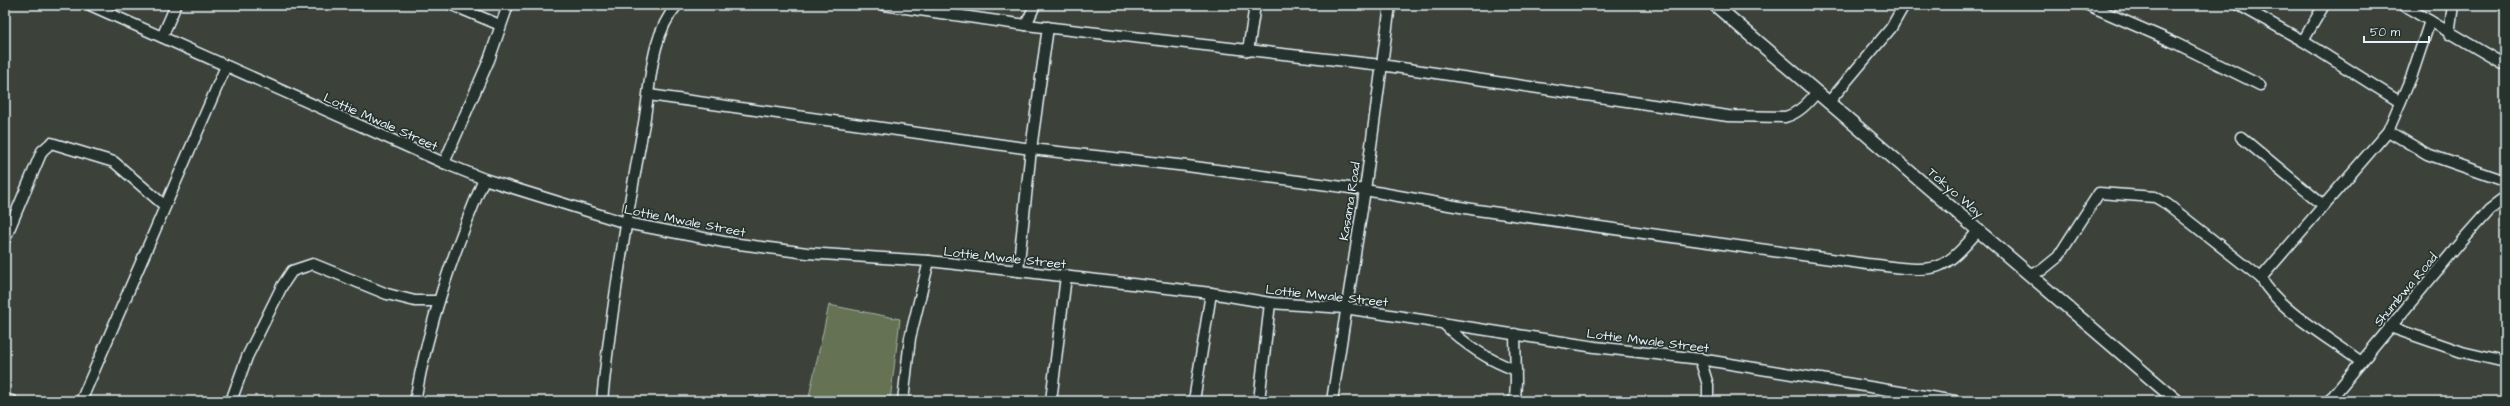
<svg xmlns="http://www.w3.org/2000/svg" width="2510" height="406" font-family="'Architects Daughter',sans-serif">
  <style>
    .green { fill: #657253; stroke: #a6b2a6 }
    .lines { fill: none; stroke-linecap: round; stroke-linejoin: round }
    .minor-casing { stroke: #e8f1f8; stroke-width: 13 }
    .major-casing { stroke: #e8f1f8; stroke-width: 15 }
    .minor { stroke: #26332d; stroke-width: 10 }
    .major { stroke: #26332d; stroke-width: 12 }
    .labels { text-anchor: middle; stroke-width: 3.5; stroke-linejoin: round; paint-order: stroke }
    .street-label { font-size: 13px; fill: #e8f1f8; stroke: #26332d }
  </style>
  <rect width="100%" height="100%" fill="#3c423a"/>
  <filter id="ink" filterUnits="userSpaceOnUse"><feTurbulence type="fractalNoise" baseFrequency=".025" numOctaves="2"/><feDisplacementMap in="SourceGraphic" scale="8" xChannelSelector="R" yChannelSelector="G"/><feConvolveMatrix kernelMatrix="1 2 1 2 8 2 1 2 1" color-interpolation-filters="sRGB"/></filter>
  <g filter="url(#ink)">
    <polygon class="green" points="829,305 900,319 890,401 808,401"/>
    <g class="lines">
      <g class="minor-casing">
        <g id="minor">
          <polyline points="90,5 444,163 484,179 626,223 724,242 807,253 929,261 1018,271 1211,293 1270,303 1345,308 1595,347 1700,359 1955,401"/>
          <polyline points="452,5 500,25"/>
          <path d="M884,5L1026,25L1381,65L1728,116L1785,117C1799,113 1808,103 1817,92"/>
          <polyline points="2088,5 2171,41 2260,85"/>
          <polyline points="2239,5 2303,41 2400,102"/>
          <polyline points="2403,5 2505,65"/>
          <polyline points="1026,25 1035,5"/>
          <polyline points="2449,34 2453,5"/>
          <polyline points="162,37 176,5"/>
          <polyline points="2303,41 2324,5"/>
          <polyline points="1248,51 1255,5"/>
          <path d="M649,95L1031,149L1187,166L1365,190L1477,210L1867,264C1887,265 1923,274 1941,265C1955,259 1968,242 1979,230"/>
          <polyline points="1829,102 1891,28 1904,5"/>
          <polyline points="2388,131 2427,154 2505,181"/>
          <polyline points="2241,137 2323,205"/>
          <polyline points="444,163 489,60 508,5"/>
          <polyline points="5,239 42,151 51,143 114,162 165,206"/>
          <polyline points="1018,271 1031,149 1048,27"/>
          <path d="M2029,274L2042,270L2058,257L2099,193L2155,197L2167,204L2261,278C2278,310 2331,339 2361,362"/>
          <polyline points="2261,278 2388,131 2412,75 2430,21"/>
          <path d="M1443,323C1464,344 1487,360 1516,370"/>
          <polyline points="2390,327 2462,352 2505,362"/>
          <polyline points="1700,359 1708,385 1708,401"/>
          <polyline points="5,400 12,401"/>
          <polyline points="81,401 226,66"/>
          <polyline points="231,401 247,357 282,286 292,271 313,264 387,294 415,301 437,301"/>
          <path d="M415,401C429,321 453,253 484,179"/>
          <path d="M602,401C611,308 627,215 644,123C651,83 650,36 677,5"/>
          <polyline points="903,401 910,338 929,261"/>
          <polyline points="1051,401 1066,276"/>
          <polyline points="1194,401 1211,293"/>
          <polyline points="1259,401 1270,303"/>
          <polyline points="1332,401 1365,190 1390,5"/>
          <polyline points="1515,401 1516,381 1515,334"/>
          <polyline points="2329,401 2465,237 2489,210 2505,198"/>
        </g>
      </g>
      <g class="major-casing">
        <polyline id="major" points="1715,5 2177,401"/>
      </g>
      <use href="#minor" class="minor"/>
      <use href="#major" class="major"/>
    </g>
  </g>
  <g class="labels">
    <g class="street-label">
      <text transform="translate(381 121) rotate(24)" y="5">Lottie Mwale Street</text>
      <text transform="translate(1956 192) rotate(41)" y="5">Tokyo Way</text>
      <text transform="translate(1349 201) rotate(-81)" y="5">Kasama Road</text>
      <text transform="translate(685 220) rotate(11)" y="5">Lottie Mwale Street</text>
      <text transform="translate(1005 257) rotate(6)" y="5">Lottie Mwale Street</text>
      <text transform="translate(2405 289) rotate(-50)" y="5">Shumbwa Road</text>
      <text transform="translate(1327 295) rotate(6)" y="5">Lottie Mwale Street</text>
      <text transform="translate(1648 340) rotate(7)" y="5">Lottie Mwale Street</text>
    </g>
  </g>
  <rect width="2510" height="406" fill="none" stroke="#26332d" stroke-width="20"/>
  <rect x="10" y="10" width="2490" height="386" fill="none" stroke="#e8f1f8" stroke-width="1.5" filter="url(#ink)"/>
  <path d="M2364 36v6h65v-6" fill="none" stroke="#e8f1f8" stroke-width="2"/>
  <text x="2370" y="36" font-size="12" fill="#e8f1f8" stroke="#26332d" stroke-width="3" paint-order="stroke">50 m</text>
</svg>
